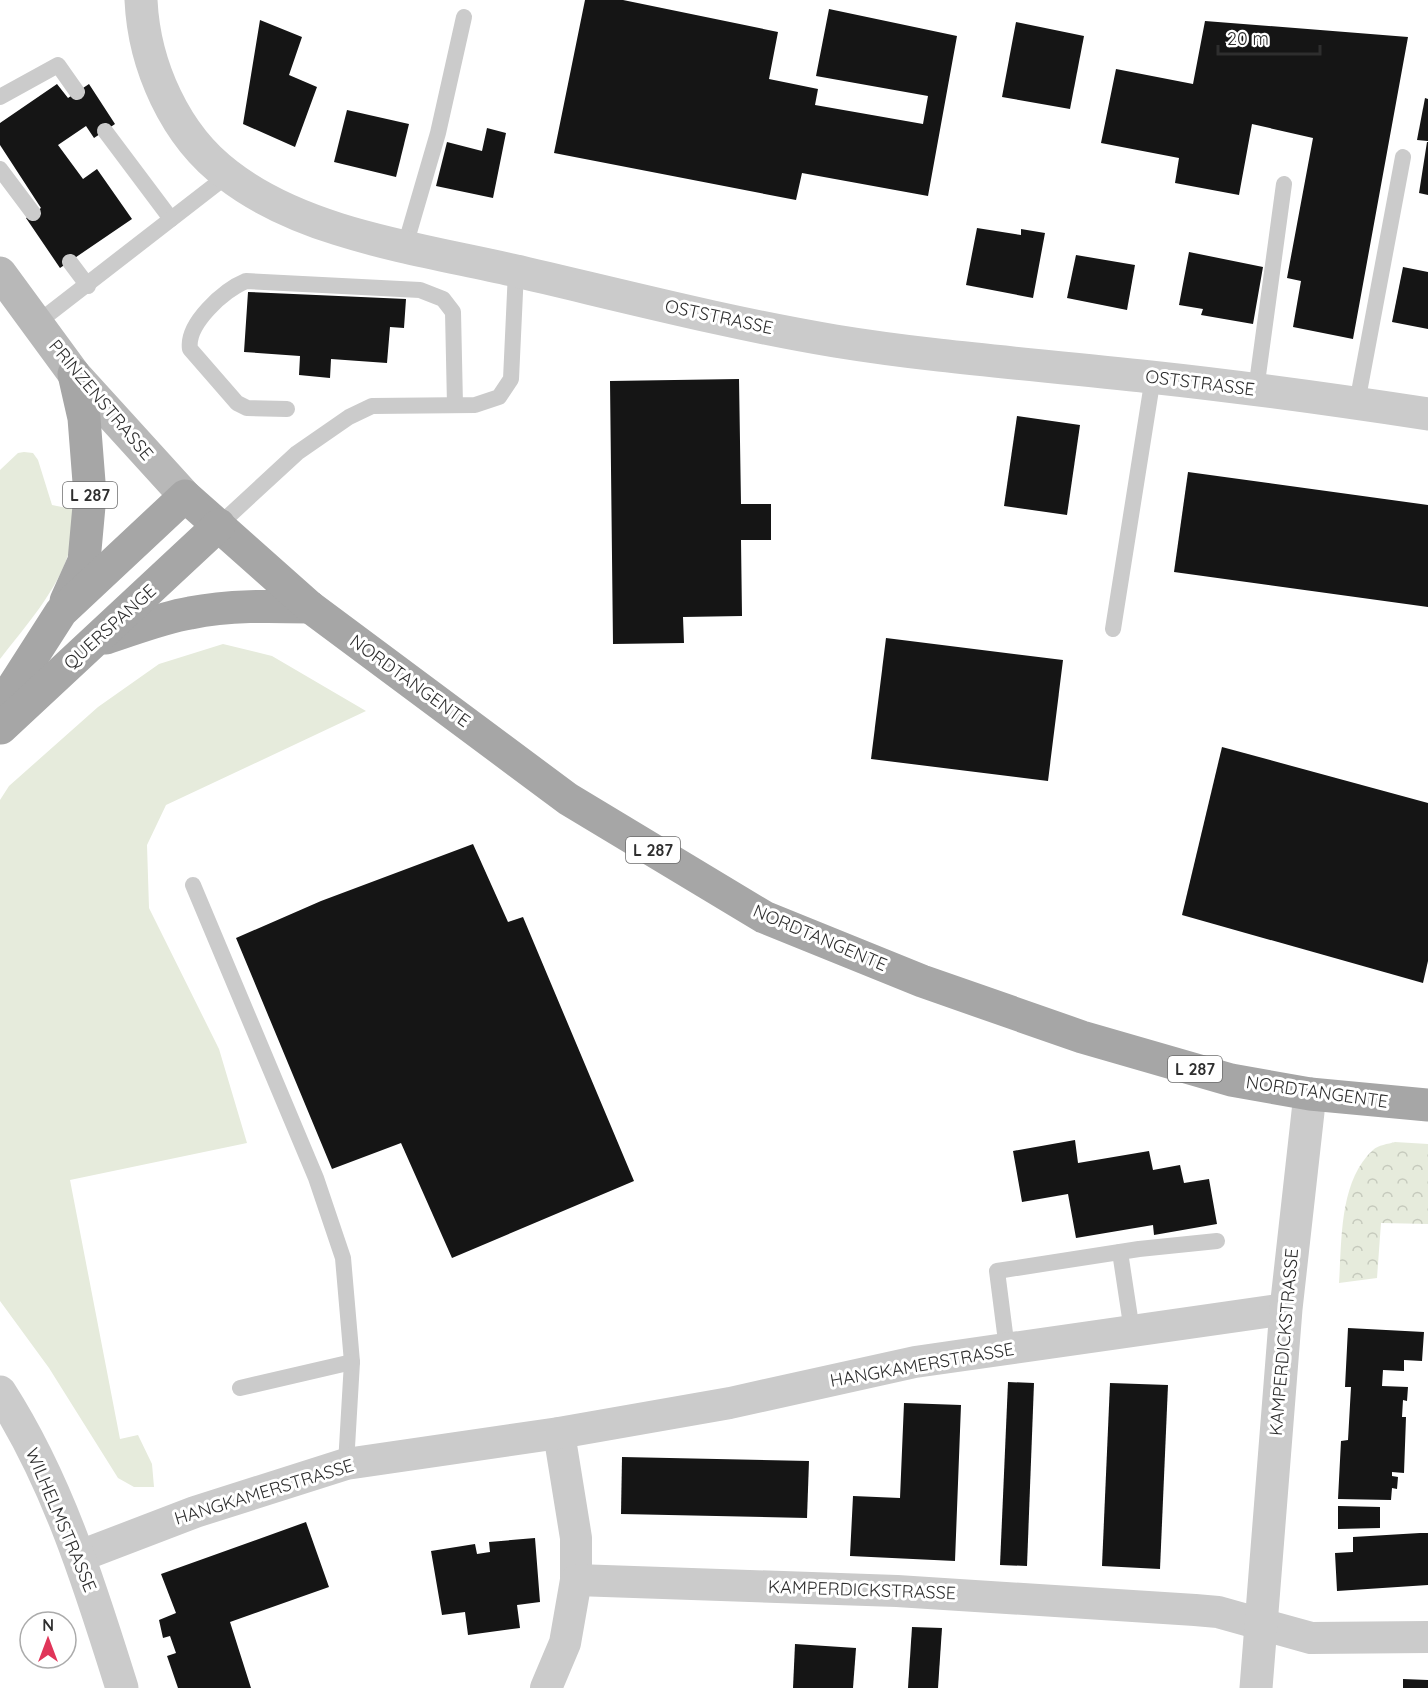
<svg xmlns="http://www.w3.org/2000/svg" width="1428" height="1688" font-family="Quicksand,sans-serif">
  <style>
    .grass { fill: #e6ebdc }
    .forest { fill: url(#forest-crowns) }
    .building { fill: #151515 }
    .lines { fill: none; stroke-linecap: round; stroke-linejoin: round }
    .service { stroke: #cbcbcb; stroke-width: 16 }
    .minor { stroke: #cbcbcb; stroke-width: 32 }
    .tertiary { stroke: #cbcbcb; stroke-width: 33 }
    .secondary { stroke: #b8b8b8; stroke-width: 33 }
    .primary { stroke: #a6a6a6; stroke-width: 33 }
    .labels { text-anchor: middle; stroke-width: 6; stroke-linejoin: round; paint-order: stroke }
    .shield { fill: #fff; stroke: #6d6d6d; stroke-width: 1.5 }
    .shield-label { font-size: 16px; font-weight: bold; fill: #2e2e2e }
    .street-label { font-size: 18px; fill: #2e2e2e; stroke: #fff }
  </style>
  <defs>
    <pattern id="forest-crowns" width="20" height="18" patternUnits="userSpaceOnUse" patternTransform="scale(1.5)"><rect width="20" height="18" fill="#e6ebdc"/><path d="M2 6a3 3 0 1 1 6 0M12 15a3 3 0 1 1 6 0" fill="none" stroke="#c6cabd"/></pattern>
  </defs>
  <rect width="100%" height="100%" fill="#fff"/>
  <g class="grass">
    <path d="M24,452L33,453L38,460L52,505L77,510C75,524 74,539 69,552C57,591 25,627 0,659V470L18,453Z"/>
    <polygon points="223,644 272,656 366,711 166,805 147,845 149,908 219,1049 247,1143 70,1180 120,1439 138,1435 152,1464 154,1487 134,1487 118,1478 49,1368 0,1301 0,800 9,786 98,707 159,664"/>
  </g>
  <path class="forest" d="M1395,1142L1428,1144V1224L1381,1223L1377,1278L1339,1283C1342,1240 1339,1181 1373,1150C1378,1145 1388,1144 1395,1142Z"/>
  <g class="building">
    <polygon points="585,0 623,0 778,32 769,79 818,89 815,105 923,124 928,96 816,76 829,9 957,36 928,196 802,173 796,200 554,153"/>
    <polygon points="260,20 302,37 289,75 317,87 295,147 243,124"/>
    <polygon points="1205,21 1408,37 1353,339 1293,327 1301,281 1287,278 1313,138 1252,124 1239,195 1175,183 1179,158 1101,143 1116,69 1193,84"/>
    <polygon points="1016,22 1084,36 1070,109 1002,97"/>
    <polygon points="57,84 68,98 89,84 115,124 94,138 86,126 58,145 83,179 97,169 132,219 60,268 26,218 41,208 0,145 0,123"/>
    <polygon points="1425,98 1428,99 1428,141 1417,140"/>
    <polygon points="347,110 409,124 396,177 334,162"/>
    <polygon points="487,128 506,133 493,198 436,186 447,142 482,151"/>
    <polygon points="1427,142 1428,142 1428,195 1419,193"/>
    <polygon points="977,228 1021,235 1021,229 1045,233 1033,298 966,285"/>
    <polygon points="1189,252 1263,267 1253,324 1201,315 1203,309 1179,305"/>
    <polygon points="1076,255 1135,265 1127,310 1067,298"/>
    <polygon points="1403,267 1428,272 1428,329 1392,322"/>
    <polygon points="248,292 406,299 404,328 390,327 387,363 331,359 330,378 299,375 300,356 244,352"/>
    <polygon points="739,379 741,504 771,504 771,540 741,540 742,616 683,617 684,643 613,644 610,381"/>
    <polygon points="1017,416 1080,425 1067,515 1004,506"/>
    <polygon points="1188,472 1428,505 1428,607 1174,572"/>
    <polygon points="886,638 1063,660 1048,781 871,759"/>
    <polygon points="1222,747 1428,803 1428,961 1423,983 1182,915"/>
    <polygon points="473,844 508,922 523,917 634,1181 452,1258 401,1143 332,1169 236,938 321,901"/>
    <polygon points="1075,1140 1078,1163 1149,1151 1153,1170 1180,1165 1184,1183 1209,1179 1217,1224 1154,1235 1153,1225 1076,1238 1068,1194 1022,1202 1013,1151"/>
    <polygon points="1348,1328 1424,1332 1422,1361 1404,1360 1404,1371 1383,1370 1382,1386 1408,1387 1407,1401 1403,1400 1402,1417 1406,1417 1404,1473 1392,1472 1392,1476 1398,1477 1397,1489 1392,1488 1391,1500 1338,1499 1341,1441 1348,1440 1351,1387 1345,1387"/>
    <polygon points="1008,1382 1034,1383 1027,1566 1000,1565"/>
    <polygon points="1110,1383 1168,1385 1160,1569 1102,1566"/>
    <polygon points="904,1403 961,1405 955,1561 850,1556 853,1496 900,1498"/>
    <polygon points="622,1457 809,1461 807,1518 621,1514"/>
    <polygon points="1338,1506 1380,1507 1380,1528 1338,1529"/>
    <polygon points="306,1522 329,1587 230,1622 251,1688 178,1688 167,1656 176,1653 170,1636 163,1638 159,1620 176,1613 161,1574"/>
    <polygon points="1420,1533 1428,1533 1428,1585 1337,1591 1335,1553 1353,1552 1353,1537"/>
    <polygon points="535,1538 540,1602 517,1605 520,1628 468,1635 465,1612 442,1615 431,1551 475,1544 477,1554 490,1552 489,1542"/>
    <polygon points="912,1627 942,1628 938,1688 908,1688"/>
    <polygon points="795,1644 856,1648 853,1688 793,1688"/>
    <polygon points="1403,1679 1428,1680 1428,1688 1403,1688"/>
  </g>
  <g class="lines">
    <g class="service">
      <polyline points="0,97 58,65 77,92"/>
      <polyline points="105,131 171,219"/>
      <polyline points="0,169 33,213"/>
      <polyline points="405,246 438,133 464,17"/>
      <polyline points="70,262 88,286"/>
      <polyline points="37,323 228,175"/>
      <polyline points="1256,390 1284,184"/>
      <polyline points="1357,403 1403,157"/>
      <path d="M287,409L247,408L237,403L190,349C186,324 224,290 246,281L420,290L443,299L453,312L455,405"/>
      <polyline points="219,525 297,453 349,417 372,406 475,405 499,397 511,379 516,271"/>
      <polyline points="1113,629 1153,377"/>
      <polyline points="193,885 316,1178 343,1258 352,1362 346,1464"/>
      <polyline points="1120,1252 1132,1331"/>
      <polyline points="1007,1349 997,1271 1139,1249 1217,1241"/>
      <polyline points="240,1388 352,1362"/>
    </g>
    <g class="minor">
      <polyline points="559,1433 576,1538 576,1580"/>
      <polyline points="80,1556 195,1512 346,1464 559,1433 730,1403 915,1362 1286,1309"/>
      <polyline points="546,1688 565,1643 576,1580 897,1591 1195,1610 1218,1612 1311,1638 1428,1637"/>
    </g>
    <g class="tertiary">
      <path d="M141,0C144,65 175,136 228,175C304,234 420,249 512,270C620,295 727,323 835,341C939,358 1045,365 1150,377C1243,387 1336,400 1428,414"/>
      <path d="M0,1392C58,1482 90,1586 122,1688"/>
      <polyline points="1256,1688 1286,1309 1310,1094"/>
    </g>
    <polyline class="secondary" points="0,273 74,374 185,496"/>
    <g class="primary">
      <polyline points="66,601 84,561 90,495 84,418 74,374"/>
      <path d="M106,638C134,629 161,618 190,613C229,605 270,606 310,607"/>
      <polyline points="0,707 61,612 185,496 310,607 568,799 764,917 922,981 1082,1037 1231,1080 1310,1094 1428,1105"/>
      <polyline points="1,728 219,525"/>
    </g>
  </g>
  <g class="labels">
    <g class="shield">
      <rect x="63" y="482" width="54" height="26" rx="4.5"/>
      <rect x="626" y="837" width="54" height="26" rx="4.5"/>
      <rect x="1168" y="1056" width="54" height="26" rx="4.5"/>
    </g>
    <g class="shield-label">
      <text x="90" y="501">L 287</text>
      <text x="653" y="856">L 287</text>
      <text x="1195" y="1075">L 287</text>
    </g>
    <g class="street-label">
      <text transform="translate(719 317) rotate(12)" y="6">OSTSTRASSE</text>
      <text transform="translate(1200 383) rotate(7)" y="6">OSTSTRASSE</text>
      <text transform="translate(101 400) rotate(50)" y="6">PRINZENSTRASSE</text>
      <text transform="translate(110 627) rotate(-42)" y="6">QUERSPANGE</text>
      <text transform="translate(410 681) rotate(36)" y="6">NORDTANGENTE</text>
      <text transform="translate(820 938) rotate(23)" y="6">NORDTANGENTE</text>
      <text transform="translate(1317 1092) rotate(8)" y="6">NORDTANGENTE</text>
      <text transform="translate(1284 1342) rotate(-85)" y="6">KAMPERDICKSTRASSE</text>
      <text transform="translate(922 1365) rotate(-10)" y="6">HANGKAMERSTRASSE</text>
      <text transform="translate(264 1492) rotate(-17)" y="6">HANGKAMERSTRASSE</text>
      <text transform="translate(61 1520) rotate(67)" y="6">WILHELMSTRASSE</text>
      <text transform="translate(862 1590) rotate(2)" y="6">KAMPERDICKSTRASSE</text>
    </g>
  </g>
  <g transform="translate(48 1640)"><circle r="28" fill="#ffffff" stroke="#ababab" stroke-width="1.5"/>
  <path d="M0-4.5L10 22L0 15L-10 22Z" fill="#e03559"/>
  <text y="-9" font-size="16" font-weight="bold" text-anchor="middle" fill="#2e2e2e">N</text>
  </g>
  <path d="M1218 45v9h102v-9" fill="none" stroke="#2e2e2e" stroke-width="3"/>
  <text x="1227" y="45" font-size="18" fill="#2e2e2e" stroke="#ffffff" stroke-width="4.5" paint-order="stroke">20 m</text>
</svg>
